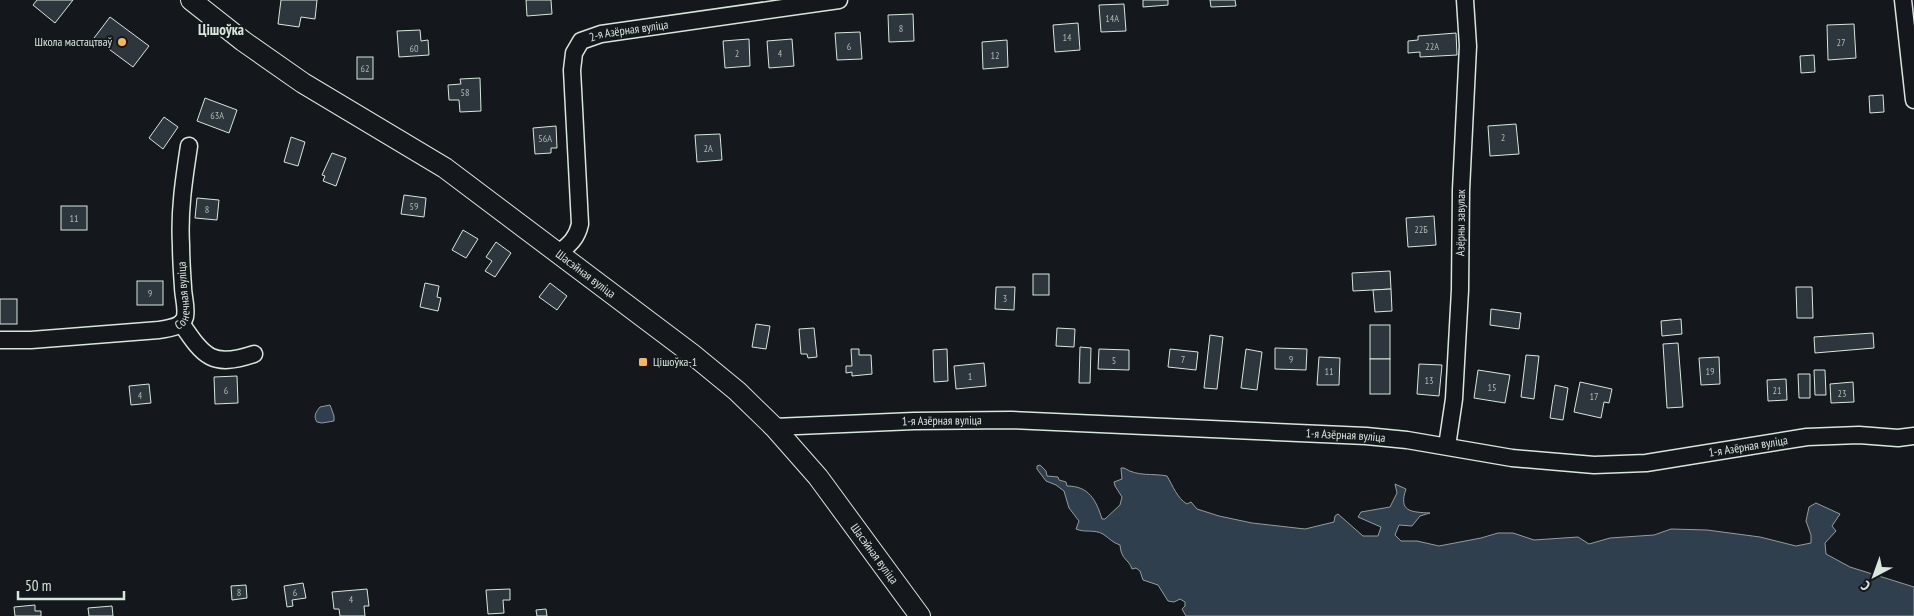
<svg xmlns="http://www.w3.org/2000/svg" width="1914" height="616" font-family="'PT Sans Narrow',sans-serif">
  <style>
    .water { fill: #2f3f4d; stroke: #939e99 }
    .building { fill: #2c363c; stroke: #d8e6dc }
    .lines { fill: none; stroke-linecap: round; stroke-linejoin: round }
    .minor-casing { stroke: #d8e6dc; stroke-width: 19 }
    .major-casing { stroke: #d8e6dc; stroke-width: 22 }
    .minor { stroke: #14181c; stroke-width: 16 }
    .major { stroke: #14181c; stroke-width: 20 }
    .poi-dot { fill: #ffb74d; stroke: #14181c; stroke-width: 2 }
    .labels { text-anchor: middle; stroke-width: 4; stroke-linejoin: round; paint-order: stroke }
    .number-label { font-size: 10px; fill: #adbab4 }
    .street-label { font-size: 12px; fill: #d8e6dc; stroke: #14181c }
    .poi-label { font-size: 12px; fill: #d8e6dc; stroke: #14181c; text-anchor: end }
    .quarter-label { font-size: 15px; font-weight: bold; fill: #d8e6dc; stroke: #14181c }
  </style>
  <rect width="100%" height="100%" fill="#14181c"/>
  <g class="water">
    <path d="M330,405L334,416V421L322,423L317,422C313,416 316,412 320,407Z"/>
    <path d="M1040,465L1046,471L1047,476L1058,477L1059,480L1066,482L1067,486C1089,486 1096,500 1102,519H1105L1120,505L1122,497L1115,486L1114,482L1122,479L1121,468H1124C1138,477 1152,473 1167,476C1173,486 1177,498 1187,504L1191,502L1197,509L1219,516L1252,523L1305,529L1334,522L1335,516L1338,514L1363,536H1378L1381,527L1358,517L1361,512L1390,507L1397,493L1395,484L1406,489C1398,512 1411,512 1430,513L1420,516L1412,526L1399,525L1395,535L1401,541H1417L1439,546L1481,538L1498,533H1513L1534,540L1578,537L1589,544L1610,538L1654,535L1671,529L1707,530L1760,537L1796,546L1811,543V535L1806,521L1809,507L1816,503L1840,514L1832,526L1836,531L1825,543L1826,554L1850,567L1914,587V616H1186L1182,609L1185,606V602L1180,599L1174,602L1168,601L1158,585L1143,580L1140,571L1136,568L1132,569C1129,559 1121,560 1120,545C1113,543 1109,538 1103,534C1094,529 1085,533 1076,529L1079,521L1069,508L1064,491L1056,485L1046,481L1037,469V466Z"/>
  </g>
  <g class="building">
    <polygon points="37,0 73,0 55,23 33,5"/>
    <polygon points="281,0 317,0 315,19 301,17 299,27 278,24"/>
    <polygon points="526,0 551,0 552,14 527,16"/>
    <polygon points="1143,0 1168,0 1168,5 1143,7"/>
    <polygon points="1210,0 1235,0 1236,6 1211,7"/>
    <polygon points="1124,4 1126,31 1101,32 1099,5"/>
    <polygon points="913,14 914,41 889,42 888,15"/>
    <polygon points="110,17 149,46 133,67 94,38"/>
    <polygon points="1078,23 1080,50 1055,52 1053,25"/>
    <polygon points="1854,24 1856,58 1828,60 1827,25"/>
    <polygon points="420,30 421,41 428,40 429,55 399,57 397,31"/>
    <polygon points="860,32 862,59 837,60 835,33"/>
    <polygon points="1456,33 1457,55 1420,57 1420,52 1408,53 1408,41 1418,40 1418,36"/>
    <polygon points="749,39 750,66 725,68 723,41"/>
    <polygon points="792,39 794,66 769,68 767,41"/>
    <polygon points="1007,40 1008,67 983,69 982,42"/>
    <polygon points="1814,55 1815,72 1801,73 1800,56"/>
    <rect x="357" y="57" width="16" height="22"/>
    <polygon points="480,78 481,111 460,112 459,100 449,100 448,85 461,84 460,79"/>
    <polygon points="1883,95 1884,112 1870,113 1869,96"/>
    <polygon points="205,98 237,110 229,133 197,121"/>
    <polygon points="164,117 178,127 163,149 149,138"/>
    <polygon points="1516,124 1519,154 1490,156 1488,126"/>
    <polygon points="556,126 557,148 551,148 551,153 535,154 533,128"/>
    <polygon points="720,134 722,160 697,162 695,135"/>
    <polygon points="291,137 305,142 298,166 284,162"/>
    <polygon points="332,153 346,158 336,186 323,181 325,176 322,175"/>
    <polygon points="404,195 426,198 424,217 401,214"/>
    <polygon points="197,198 219,200 217,220 195,218"/>
    <rect x="61" y="206" width="26" height="24"/>
    <polygon points="1434,216 1436,245 1408,247 1406,218"/>
    <polygon points="463,230 478,239 466,258 452,250"/>
    <polygon points="496,242 511,253 495,277 485,271 492,261 486,257"/>
    <polygon points="1390,271 1391,289 1353,291 1352,273"/>
    <rect x="1033" y="274" width="16" height="21"/>
    <rect x="137" y="281" width="26" height="24"/>
    <polygon points="425,283 439,286 437,297 441,298 438,311 420,307"/>
    <polygon points="550,283 567,296 557,310 539,297"/>
    <polygon points="996,287 1015,287 1014,310 995,309"/>
    <polygon points="1796,287 1812,287 1813,318 1797,318"/>
    <polygon points="1391,289 1392,311 1375,312 1373,290"/>
    <rect x="0" y="299" width="17" height="25"/>
    <polygon points="1491,309 1521,313 1519,329 1490,325"/>
    <polygon points="1681,319 1682,334 1662,336 1661,321"/>
    <polygon points="756,324 770,326 766,349 752,347"/>
    <rect x="1370" y="325" width="20" height="34"/>
    <polygon points="814,328 817,357 808,358 807,354 801,354 799,329"/>
    <polygon points="1057,328 1075,329 1074,347 1056,346"/>
    <polygon points="1873,333 1874,348 1815,353 1814,337"/>
    <polygon points="1210,335 1223,337 1217,389 1204,388"/>
    <polygon points="1678,343 1683,407 1667,408 1663,344"/>
    <polygon points="1080,347 1091,348 1090,383 1079,383"/>
    <polygon points="1275,348 1307,349 1306,370 1275,369"/>
    <polygon points="851,349 859,349 859,355 871,355 872,374 852,376 852,372 846,373 846,366 852,366"/>
    <polygon points="947,349 948,381 934,382 933,350"/>
    <polygon points="1099,349 1129,350 1129,370 1098,369"/>
    <polygon points="1170,349 1198,352 1196,370 1168,367"/>
    <polygon points="1246,349 1262,352 1257,390 1241,388"/>
    <polygon points="1526,355 1539,356 1534,399 1521,397"/>
    <polygon points="1319,357 1340,358 1339,385 1317,385"/>
    <polygon points="1719,357 1720,384 1701,385 1699,358"/>
    <rect x="1370" y="359" width="20" height="35"/>
    <polygon points="984,363 986,386 956,389 954,366"/>
    <polygon points="1419,364 1442,365 1439,396 1417,394"/>
    <polygon points="1478,370 1510,375 1505,403 1474,398"/>
    <polygon points="1814,370 1825,370 1826,395 1815,395"/>
    <polygon points="1798,374 1810,374 1810,398 1799,398"/>
    <polygon points="237,376 238,403 215,404 214,377"/>
    <polygon points="1786,379 1787,400 1768,401 1767,380"/>
    <polygon points="1580,382 1612,389 1609,403 1604,402 1601,418 1574,412"/>
    <polygon points="1853,382 1854,402 1831,403 1830,384"/>
    <polygon points="149,384 151,403 131,405 129,386"/>
    <polygon points="1555,385 1568,388 1563,420 1550,418"/>
    <polygon points="303,583 306,598 292,600 293,606 287,607 284,586"/>
    <polygon points="246,585 247,598 232,600 231,586"/>
    <polygon points="367,589 369,606 364,606 365,616 340,616 339,609 334,609 332,592"/>
    <polygon points="510,589 510,600 503,600 504,613 488,614 486,590"/>
    <polygon points="35,605 35,611 41,611 41,616 15,616 14,607"/>
    <polygon points="112,606 113,616 89,616 88,608"/>
    <polygon points="546,609 547,616 537,616 536,610"/>
  </g>
  <g class="lines">
    <g class="minor-casing">
      <g id="minor">
        <polyline points="1903,0 1914,100"/>
        <path id="s1" d="M559,253C570,244 577,238 580,224L572,70L574,53L581,41L601,34L839,0"/>
        <path d="M181,323C204,357 212,368 254,354"/>
        <path id="s2" d="M0,340H31L159,330C168,328 182,328 185,317C187,307 183,296 183,287C182,273 181,259 181,245C179,211 184,179 189,146"/>
        <path id="s3" d="M774,427L914,421L1011,420L1366,436L1407,440L1512,458L1594,465L1646,463L1807,437L1859,435L1898,438L1914,436"/>
        <path id="s4" d="M1447,446L1454,399L1460,290L1461,190L1468,46L1465,0"/>
      </g>
    </g>
    <g class="major-casing">
      <g id="major">
        <path id="s5" d="M191,0L243,41L303,83L445,168L692,354L737,391L774,427L818,477L920,616"/>
      </g>
    </g>
    <use href="#minor" class="minor"/>
    <use href="#major" class="major"/>
  </g>
  <g class="poi-dot">
    <circle cx="122" cy="42" r="5"/>
    <rect x="638" y="357" width="10" height="10" rx="2.5"/>
  </g>
  <g class="labels">
    <g class="number-label">
      <text x="1112" y="22">14А</text>
      <text x="901" y="32">8</text>
      <text x="1067" y="41">14</text>
      <text x="1841" y="46">27</text>
      <text x="849" y="50">6</text>
      <text x="1432" y="50">22А</text>
      <text x="414" y="52">60</text>
      <text x="737" y="57">2</text>
      <text x="780" y="57">4</text>
      <text x="995" y="59">12</text>
      <text x="365" y="72">62</text>
      <text x="465" y="96">58</text>
      <text x="217" y="119">63А</text>
      <text x="1503" y="141">2</text>
      <text x="545" y="142">56А</text>
      <text x="708" y="152">2А</text>
      <text x="414" y="210">59</text>
      <text x="207" y="213">8</text>
      <text x="74" y="222">11</text>
      <text x="1421" y="233">22Б</text>
      <text x="150" y="297">9</text>
      <text x="1005" y="302">3</text>
      <text x="1183" y="363">7</text>
      <text x="1291" y="363">9</text>
      <text x="1114" y="364">5</text>
      <text x="1329" y="375">11</text>
      <text x="1710" y="375">19</text>
      <text x="970" y="380">1</text>
      <text x="1429" y="384">13</text>
      <text x="1492" y="391">15</text>
      <text x="226" y="394">6</text>
      <text x="1777" y="394">21</text>
      <text x="1842" y="397">23</text>
      <text x="140" y="399">4</text>
      <text x="1594" y="400">17</text>
      <text x="239" y="596">8</text>
      <text x="295" y="596">6</text>
      <text x="351" y="603">4</text>
    </g>
    <g class="street-label">
      <text dy="4" stroke="none"><textPath href="#s1" startOffset="271">2-я Азёрная вуліца</textPath></text>
      <text dy="4" stroke="none"><textPath href="#s4" startOffset="224">Азёрны завулак</textPath></text>
      <text dy="4" stroke="none"><textPath href="#s5" startOffset="481">Шасэйная вуліца</textPath></text>
      <text dy="4" stroke="none"><textPath href="#s2" startOffset="211">Сонечная вуліца</textPath></text>
      <text dy="4" stroke="none"><textPath href="#s3" startOffset="168">1-я Азёрная вуліца</textPath></text>
      <text dy="4" stroke="none"><textPath href="#s3" startOffset="572">1-я Азёрная вуліца</textPath></text>
      <text dy="4" stroke="none"><textPath href="#s3" startOffset="978">1-я Азёрная вуліца</textPath></text>
      <text dy="4" stroke="none"><textPath href="#s5" startOffset="886">Шасэйная вуліца</textPath></text>
    </g>
    <g class="poi-label">
      <text x="112" y="46">Школа мастацтваў</text>
      <text x="653" y="366" text-anchor="start">Цішоўка-1</text>
    </g>
    <g class="quarter-label">
      <text x="221" y="35">Цішоўка</text>
    </g>
  </g>
  <g transform="translate(1874 576) rotate(221)" stroke="#14181c" stroke-width="4" paint-order="stroke">
  <path d="M0-4L9 19L0 12L-9 19Z" fill="#d8e6dc"/>
  <text y="-8" font-size="14" font-weight="bold" text-anchor="middle" fill="#d8e6dc">С</text>
  </g>
  <path d="M18 591v8h106v-8" fill="none" stroke="#d8e6dc" stroke-width="2.5"/>
  <text x="25" y="591" font-size="15" fill="#d8e6dc" stroke="#14181c" stroke-width="4" paint-order="stroke">50 m</text>
</svg>
